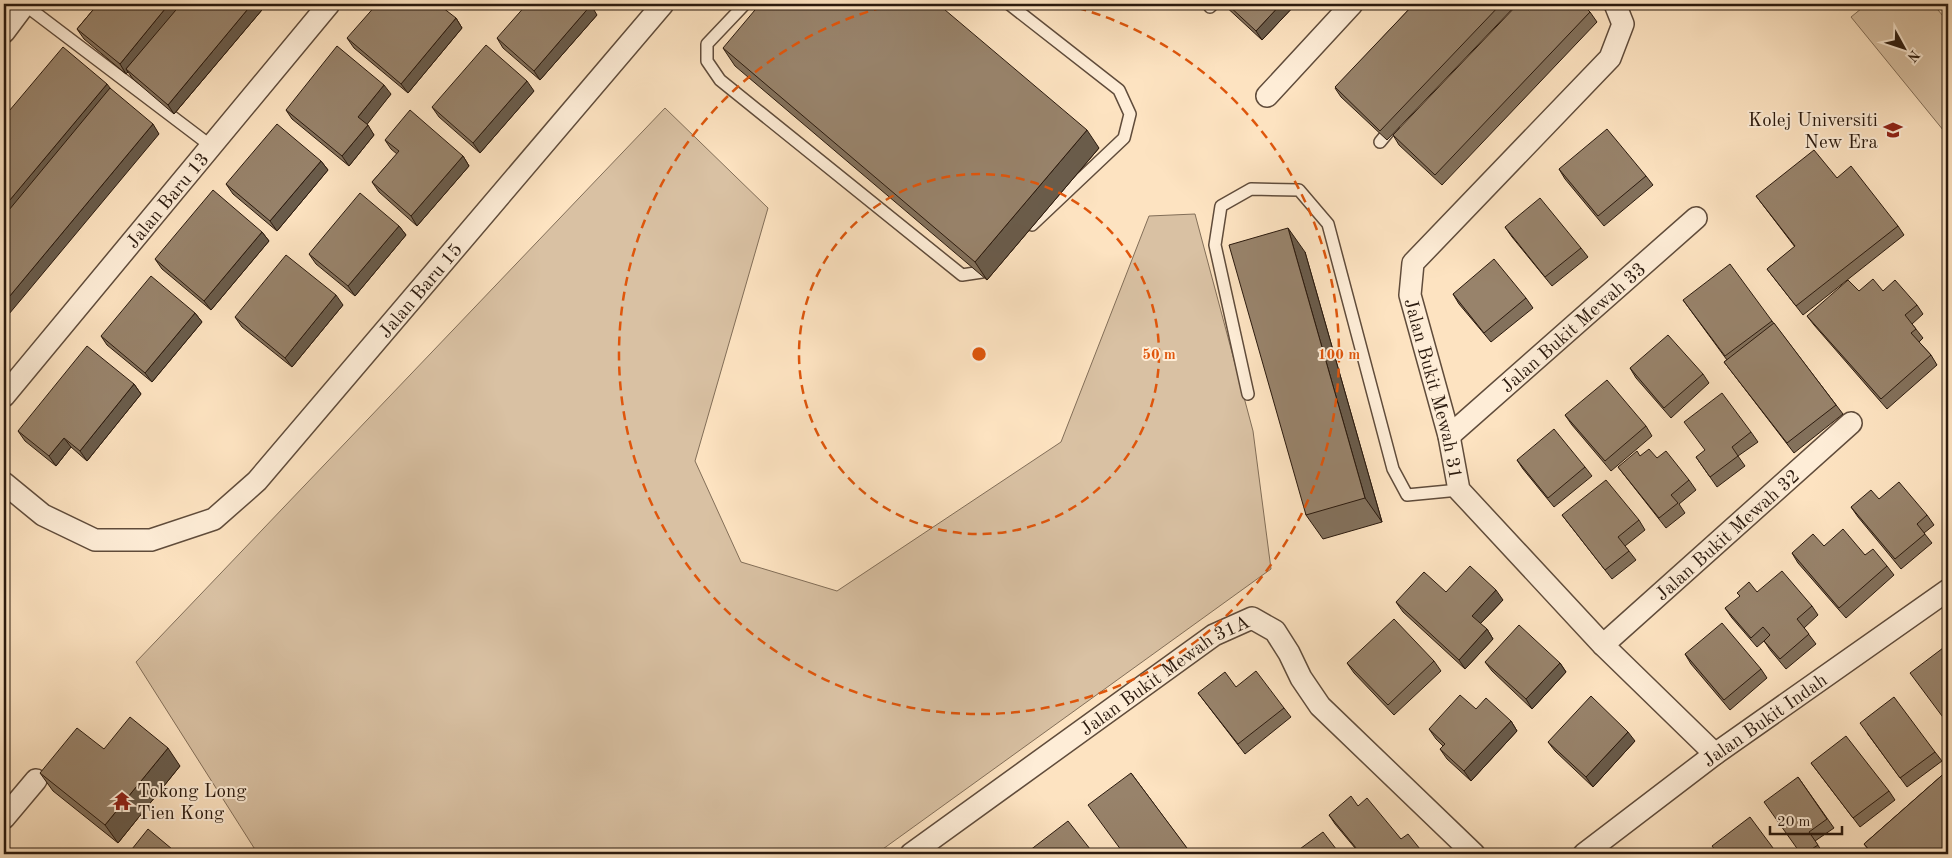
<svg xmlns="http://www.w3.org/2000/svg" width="1952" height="858" font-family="'Old Standard TT',serif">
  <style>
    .green { fill: #d9c1a3; stroke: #826e58 }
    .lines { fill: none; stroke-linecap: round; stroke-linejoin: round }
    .lane-casing { stroke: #604c3b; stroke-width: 14 }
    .street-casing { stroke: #604c3b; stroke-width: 24 }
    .lane { stroke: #feedd7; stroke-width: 11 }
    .street { stroke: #feedd7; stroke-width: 21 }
    .wall { fill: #83715c; stroke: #2b1a0e }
    .shaded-wall { fill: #6a5c4b; stroke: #2b1a0e }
    .building { fill: #98836b; stroke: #2b1a0e }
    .ring { fill: none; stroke: #df560c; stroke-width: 2.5; stroke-dasharray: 9 6 }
    .labels { text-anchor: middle; stroke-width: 4; stroke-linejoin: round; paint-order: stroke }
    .poi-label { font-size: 19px; fill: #2b1a0e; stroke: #feedd7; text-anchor: end }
    .street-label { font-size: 19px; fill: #2b1a0e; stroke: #feedd7 }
    .centre { fill: #df560c; stroke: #feedd7; stroke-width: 2.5 }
    .ring-label { font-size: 15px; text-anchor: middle; font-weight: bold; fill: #df560c; stroke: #feedd7; stroke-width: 4; stroke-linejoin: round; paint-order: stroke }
  </style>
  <rect width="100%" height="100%" fill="#fde3c1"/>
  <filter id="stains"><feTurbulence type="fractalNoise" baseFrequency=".004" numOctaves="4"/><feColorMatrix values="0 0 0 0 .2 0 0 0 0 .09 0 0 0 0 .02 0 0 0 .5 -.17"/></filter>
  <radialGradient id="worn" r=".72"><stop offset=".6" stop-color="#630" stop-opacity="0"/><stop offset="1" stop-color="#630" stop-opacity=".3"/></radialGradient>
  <g class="green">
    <polygon points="1867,4 1933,4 1948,22 1948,136 1851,17"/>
    <polygon points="665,108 768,208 695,461 741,562 837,591 1061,442 1149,216 1195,214 1253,431 1271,569 876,854 255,854 256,851 136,662"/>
  </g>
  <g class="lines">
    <g class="lane-casing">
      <g id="lane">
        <polyline points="745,4 707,44 707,61 720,80 962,275 982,272 989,266"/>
        <polyline points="1009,4 1119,90 1130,114 1124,138 1032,225"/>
        <polyline points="25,5 211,146"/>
        <polyline points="1210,7 1213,4"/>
        <polyline points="1380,142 1393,126"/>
        <polyline points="1248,394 1215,245 1221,206 1251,189 1299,190 1328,224 1393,469 1407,495 1459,490"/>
      </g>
    </g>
    <g class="street-casing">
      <g id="street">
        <path id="s1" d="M1615,4L1623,24L1610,58L1413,263L1410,295L1449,436L1459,490L1603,645L1715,754"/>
        <polyline points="4,32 25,4"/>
        <polyline points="1267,96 1352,4"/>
        <path id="s2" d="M4,396L329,4"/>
        <path id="s3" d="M1449,436L1696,218"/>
        <path id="s4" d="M4,483L43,515L95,540H151L214,519L257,481L663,4"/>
        <path id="s5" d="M1603,645L1851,423"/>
        <polyline points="4,818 36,780"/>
        <path id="s6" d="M911,854L1214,635L1252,618L1275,631L1289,653L1301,678L1320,706L1474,854"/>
        <path id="s7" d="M1584,854L1715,754L1948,590"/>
      </g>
    </g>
    <use href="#lane" class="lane"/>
    <use href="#street" class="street"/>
  </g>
  <g class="wall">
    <polygon points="98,4 267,4 174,114 133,79 128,72 126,74 84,39 77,29"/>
    <polygon points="1223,4 1296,4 1262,40"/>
    <polygon points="1414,4 1517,4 1387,140 1341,97 1335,88"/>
    <polygon points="1590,12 1597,22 1442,185 1399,145 1393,135"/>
    <polygon points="597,15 540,80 503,48 497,38"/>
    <polygon points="456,18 462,28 408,93 354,48 347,38"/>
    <polygon points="723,48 1099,148 987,280 735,66"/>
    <polygon points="534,91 480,153 439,117 432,107"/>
    <polygon points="391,94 366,124 374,135 349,166 292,119 286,110"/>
    <polygon points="385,140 463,156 469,166 417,226 379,192 372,182 397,154 391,149"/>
    <polygon points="321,161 328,170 277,231 233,194 226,184"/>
    <polygon points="1559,169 1646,176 1653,185 1604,226 1565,179"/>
    <polygon points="1837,178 1898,226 1904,235 1803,315 1767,269 1795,247 1756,196"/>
    <polygon points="399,226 406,235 355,296 316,264 309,254"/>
    <polygon points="1505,227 1581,248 1588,257 1552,286 1512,237"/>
    <polygon points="262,232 269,241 211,310 162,269 155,259"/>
    <polygon points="1305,252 1382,522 1323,539 1306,515"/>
    <polygon points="1883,291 1917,305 1923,314 1912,324 1923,338 1919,342 1931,355 1937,365 1887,409 1814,325 1807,316"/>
    <polygon points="1453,294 1526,298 1533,308 1491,342 1459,304"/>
    <polygon points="1683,300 1772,321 1843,414 1794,453 1731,371 1724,362 1727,360"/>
    <polygon points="343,305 292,367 242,327 235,317"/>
    <polygon points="195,313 202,322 152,382 107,345 101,336"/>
    <polygon points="1630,368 1703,374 1709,383 1671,418 1636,378"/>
    <polygon points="134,384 141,394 87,461 71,447 56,466 25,441 18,431"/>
    <polygon points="1565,415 1646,426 1652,436 1611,471 1572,425"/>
    <polygon points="1751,432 1758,442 1738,456 1745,466 1717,487 1696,457"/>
    <polygon points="1640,456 1657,458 1689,480 1696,490 1679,504 1685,513 1666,528 1618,467"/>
    <polygon points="1517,460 1585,467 1592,476 1554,507 1523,469"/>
    <polygon points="1879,499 1927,515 1934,525 1924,533 1932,543 1901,569 1858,517 1851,507"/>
    <polygon points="1562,515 1639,520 1645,530 1625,546 1636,560 1612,579"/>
    <polygon points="1824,546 1865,555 1887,566 1894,575 1846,618 1798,563 1792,553"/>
    <polygon points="1446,592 1503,600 1480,624 1487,629 1493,639 1465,669 1403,612 1396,602"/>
    <polygon points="1757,592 1812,606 1818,615 1804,628 1816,644 1786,669 1771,651 1764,641 1757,647 1732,618 1725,608"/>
    <polygon points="1685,654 1761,669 1767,678 1730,710 1691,664"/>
    <polygon points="1434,661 1441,671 1394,715 1354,673 1347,663"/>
    <polygon points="1485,662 1560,663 1566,672 1532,709 1492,671"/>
    <polygon points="1198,693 1284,708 1291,717 1245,754"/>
    <polygon points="1476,709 1511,721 1517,731 1471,781 1447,759 1440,749 1443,746 1436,739 1429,729"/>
    <polygon points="1867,733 1935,752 1942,761 1907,787"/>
    <polygon points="1635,741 1593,787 1555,751 1548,742"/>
    <polygon points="104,749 180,766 118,843 53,791 40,773"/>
    <polygon points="1811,763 1889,791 1895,800 1860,827"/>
    <polygon points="1948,770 1948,854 1872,854 1864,844"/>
    <polygon points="1131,773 1191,854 1123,854"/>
    <polygon points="1798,777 1834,828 1815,841 1824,854 1801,854"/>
    <polygon points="1358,806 1401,839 1424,854 1360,854 1335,824 1329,815"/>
  </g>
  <g class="shaded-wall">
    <polygon points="169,4 184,4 126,69 128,72 126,74 120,64"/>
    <polygon points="252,4 267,4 174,114 168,105"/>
    <polygon points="1281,4 1296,4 1262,40 1256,31"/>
    <polygon points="591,5 597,15 540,80 534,71"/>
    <polygon points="456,18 462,28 408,93 401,84"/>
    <polygon points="527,81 534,91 480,153 473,143"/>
    <polygon points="107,84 114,93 4,225 4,207"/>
    <polygon points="384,85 391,94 365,127 358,117"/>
    <polygon points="153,124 159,134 4,320 4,303"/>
    <polygon points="368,125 374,135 349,166 342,156"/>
    <polygon points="1087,130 1099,148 987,280 975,262"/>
    <polygon points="463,156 469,166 417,226 411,216"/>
    <polygon points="321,161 328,170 277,231 270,221"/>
    <polygon points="399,226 406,235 355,296 348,286"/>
    <polygon points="1288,228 1305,252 1382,522 1365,498"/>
    <polygon points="262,232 269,241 211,310 204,301"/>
    <polygon points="336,295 343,305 292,367 285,358"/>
    <polygon points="195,313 202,322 152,382 145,373"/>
    <polygon points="134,384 141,394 87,461 80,451"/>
    <polygon points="64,438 71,447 56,466 49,456"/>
    <polygon points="1496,590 1503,600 1479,625 1472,616"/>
    <polygon points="1487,629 1493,639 1465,669 1459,660"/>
    <polygon points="1560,663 1566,672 1532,709 1526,699"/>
    <polygon points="1511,721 1517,731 1471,781 1464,771"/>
    <polygon points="1628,732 1635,741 1593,787 1586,777"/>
    <polygon points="168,748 180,766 118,843 105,825"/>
  </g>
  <g class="building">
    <polygon points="98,4 169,4 120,64 77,29"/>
    <polygon points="181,4 252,4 168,105 126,69"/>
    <polygon points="377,4 438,4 456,18 401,84 347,38"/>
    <polygon points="527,4 589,4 591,5 534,71 497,38"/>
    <polygon points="760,4 938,4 1087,130 975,262 723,48"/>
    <polygon points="1227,4 1281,4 1256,31"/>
    <polygon points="1414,4 1501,4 1380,131 1335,87"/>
    <polygon points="1518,4 1582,4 1590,12 1435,175 1393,135"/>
    <polygon points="486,45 527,81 473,143 432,107"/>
    <polygon points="337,46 384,85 358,117 368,125 342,156 286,110"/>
    <polygon points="63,47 107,84 4,207 4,117"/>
    <polygon points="110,88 153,124 4,303 4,216"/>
    <polygon points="410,110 463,156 411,216 372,182 399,151 385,140"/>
    <polygon points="277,124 321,161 270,221 226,184"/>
    <polygon points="1607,129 1646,176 1598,216 1559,169"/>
    <polygon points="1814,150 1837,178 1851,166 1898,226 1796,306 1767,269 1795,246 1756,196"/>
    <polygon points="213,190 262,232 204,301 155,259"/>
    <polygon points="360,193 399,226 348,286 309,254"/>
    <polygon points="1540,198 1581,248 1545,277 1505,227"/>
    <polygon points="1288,228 1365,498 1306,515 1229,245"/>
    <polygon points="286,255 336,295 285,358 235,317"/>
    <polygon points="1494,259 1526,298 1484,333 1453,294"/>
    <polygon points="1730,264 1772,321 1725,356 1683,300"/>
    <polygon points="151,276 195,313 145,373 101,336"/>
    <polygon points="1873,279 1883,291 1895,280 1917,305 1905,315 1916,329 1911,333 1931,355 1881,399 1807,316 1848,280 1859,291"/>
    <polygon points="1774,323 1836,405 1787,443 1724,362"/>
    <polygon points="1668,335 1703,374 1664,408 1630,368"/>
    <polygon points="87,346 134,384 80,451 64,438 49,456 18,431"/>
    <polygon points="1607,380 1646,426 1605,461 1565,415"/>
    <polygon points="1722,393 1751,432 1732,447 1738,456 1710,477 1696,457 1705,450 1684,422"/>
    <polygon points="1554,429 1585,467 1548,498 1517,460"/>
    <polygon points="1649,449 1657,458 1666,451 1689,480 1671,495 1678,503 1659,518 1618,467 1637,451 1640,456"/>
    <polygon points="1606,480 1639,520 1618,537 1629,551 1605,570 1562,515"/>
    <polygon points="1899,482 1927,515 1917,524 1925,534 1895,559 1851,507 1871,490 1879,499"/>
    <polygon points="1843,529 1865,555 1873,549 1887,566 1839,608 1792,553 1813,534 1824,546"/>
    <polygon points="1470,566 1496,590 1472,616 1487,629 1459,660 1396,602 1424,572 1446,592"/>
    <polygon points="1782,571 1812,606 1797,619 1809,634 1780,659 1764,641 1770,635 1763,627 1751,638 1725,608 1740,596 1737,593 1749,582 1757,592"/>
    <polygon points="1394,619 1434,661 1388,705 1347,663"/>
    <polygon points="1722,623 1761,669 1724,700 1685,654"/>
    <polygon points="1519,625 1560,663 1526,699 1485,662"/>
    <polygon points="1943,648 1948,655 1948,724 1910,673"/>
    <polygon points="1256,671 1284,708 1238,744 1198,693 1225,672 1236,687"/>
    <polygon points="1460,695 1476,709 1486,698 1511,721 1464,771 1440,749 1445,744 1429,729"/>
    <polygon points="1591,696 1628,732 1586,777 1548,742"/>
    <polygon points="1894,697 1935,752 1900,778 1860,723"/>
    <polygon points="130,717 168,748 105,825 40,773 77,728 104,749"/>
    <polygon points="1846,736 1889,791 1853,818 1811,763"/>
    <polygon points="1948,770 1948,847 1940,854 1873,854 1864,844"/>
    <polygon points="1131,773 1187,848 1179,854 1124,854 1088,805"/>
    <polygon points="1798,777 1827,819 1809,832 1818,845 1804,854 1801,854 1764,802"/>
    <polygon points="1351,796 1358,806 1367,798 1401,839 1408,834 1424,854 1361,854 1329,815"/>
    <polygon points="1750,817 1776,852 1773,854 1718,854 1712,846"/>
    <polygon points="1068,821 1094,854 1025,854"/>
    <polygon points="148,829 178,854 128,854"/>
    <polygon points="1323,832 1340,854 1293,854"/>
  </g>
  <g class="ring">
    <circle cx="979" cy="354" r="180"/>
    <path d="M1063 4A360 360 0 1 1 895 4"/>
  </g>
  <defs>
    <g id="university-bare" transform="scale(1.5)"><path d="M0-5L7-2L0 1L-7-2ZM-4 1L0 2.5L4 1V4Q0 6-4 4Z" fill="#8f2418" stroke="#feedd7" stroke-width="2.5" paint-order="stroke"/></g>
    <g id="temple-bare" transform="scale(1.5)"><path d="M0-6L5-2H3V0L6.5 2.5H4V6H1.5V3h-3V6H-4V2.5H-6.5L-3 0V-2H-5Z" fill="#8f2418" stroke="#feedd7" stroke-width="2.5" paint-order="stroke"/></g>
  </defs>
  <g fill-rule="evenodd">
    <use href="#university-bare" x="1893" y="130"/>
    <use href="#temple-bare" x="122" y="801"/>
  </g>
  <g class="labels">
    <g class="poi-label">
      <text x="1878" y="126">Kolej Universiti<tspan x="1878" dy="22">New Era</tspan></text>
      <text x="137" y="797" text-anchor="start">Tokong Long<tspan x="137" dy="22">Tien Kong</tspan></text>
    </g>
    <g class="street-label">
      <text dy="7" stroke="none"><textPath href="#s2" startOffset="255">Jalan Baru 13</textPath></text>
      <text dy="7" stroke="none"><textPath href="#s4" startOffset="539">Jalan Baru 15</textPath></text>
      <text dy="7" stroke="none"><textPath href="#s3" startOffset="165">Jalan Bukit Mewah 33</textPath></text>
      <text dy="7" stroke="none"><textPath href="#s1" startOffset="471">Jalan Bukit Mewah 31</textPath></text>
      <text dy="7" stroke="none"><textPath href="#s5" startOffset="166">Jalan Bukit Mewah 32</textPath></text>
      <text dy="7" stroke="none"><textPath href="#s6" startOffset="311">Jalan Bukit Mewah 31A</textPath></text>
      <text dy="7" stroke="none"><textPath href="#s7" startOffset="225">Jalan Bukit Indah</textPath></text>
    </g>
  </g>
  <circle cx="979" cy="354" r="8" class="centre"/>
  <g class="ring-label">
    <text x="1159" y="359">50 m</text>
    <text x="1339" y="359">100 m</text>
  </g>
  <rect width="1952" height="858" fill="none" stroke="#fde3c1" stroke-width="20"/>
  <rect x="5" y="5" width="1942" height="848" fill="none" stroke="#2b1a0e" stroke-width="2.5"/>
  <rect x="10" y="10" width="1932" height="838" fill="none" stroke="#2b1a0e"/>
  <g transform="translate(1904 48) rotate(130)" stroke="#feedd7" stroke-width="4" paint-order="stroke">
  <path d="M0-4L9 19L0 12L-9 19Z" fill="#2b1a0e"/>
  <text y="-8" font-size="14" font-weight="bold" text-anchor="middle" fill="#2b1a0e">N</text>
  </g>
  <path d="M1770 826v8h72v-8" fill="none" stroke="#2b1a0e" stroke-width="2.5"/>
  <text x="1777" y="826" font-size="15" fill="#2b1a0e" stroke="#feedd7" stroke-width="4" paint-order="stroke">20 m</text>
  <rect width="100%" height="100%" filter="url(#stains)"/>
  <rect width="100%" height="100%" fill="url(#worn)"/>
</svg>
